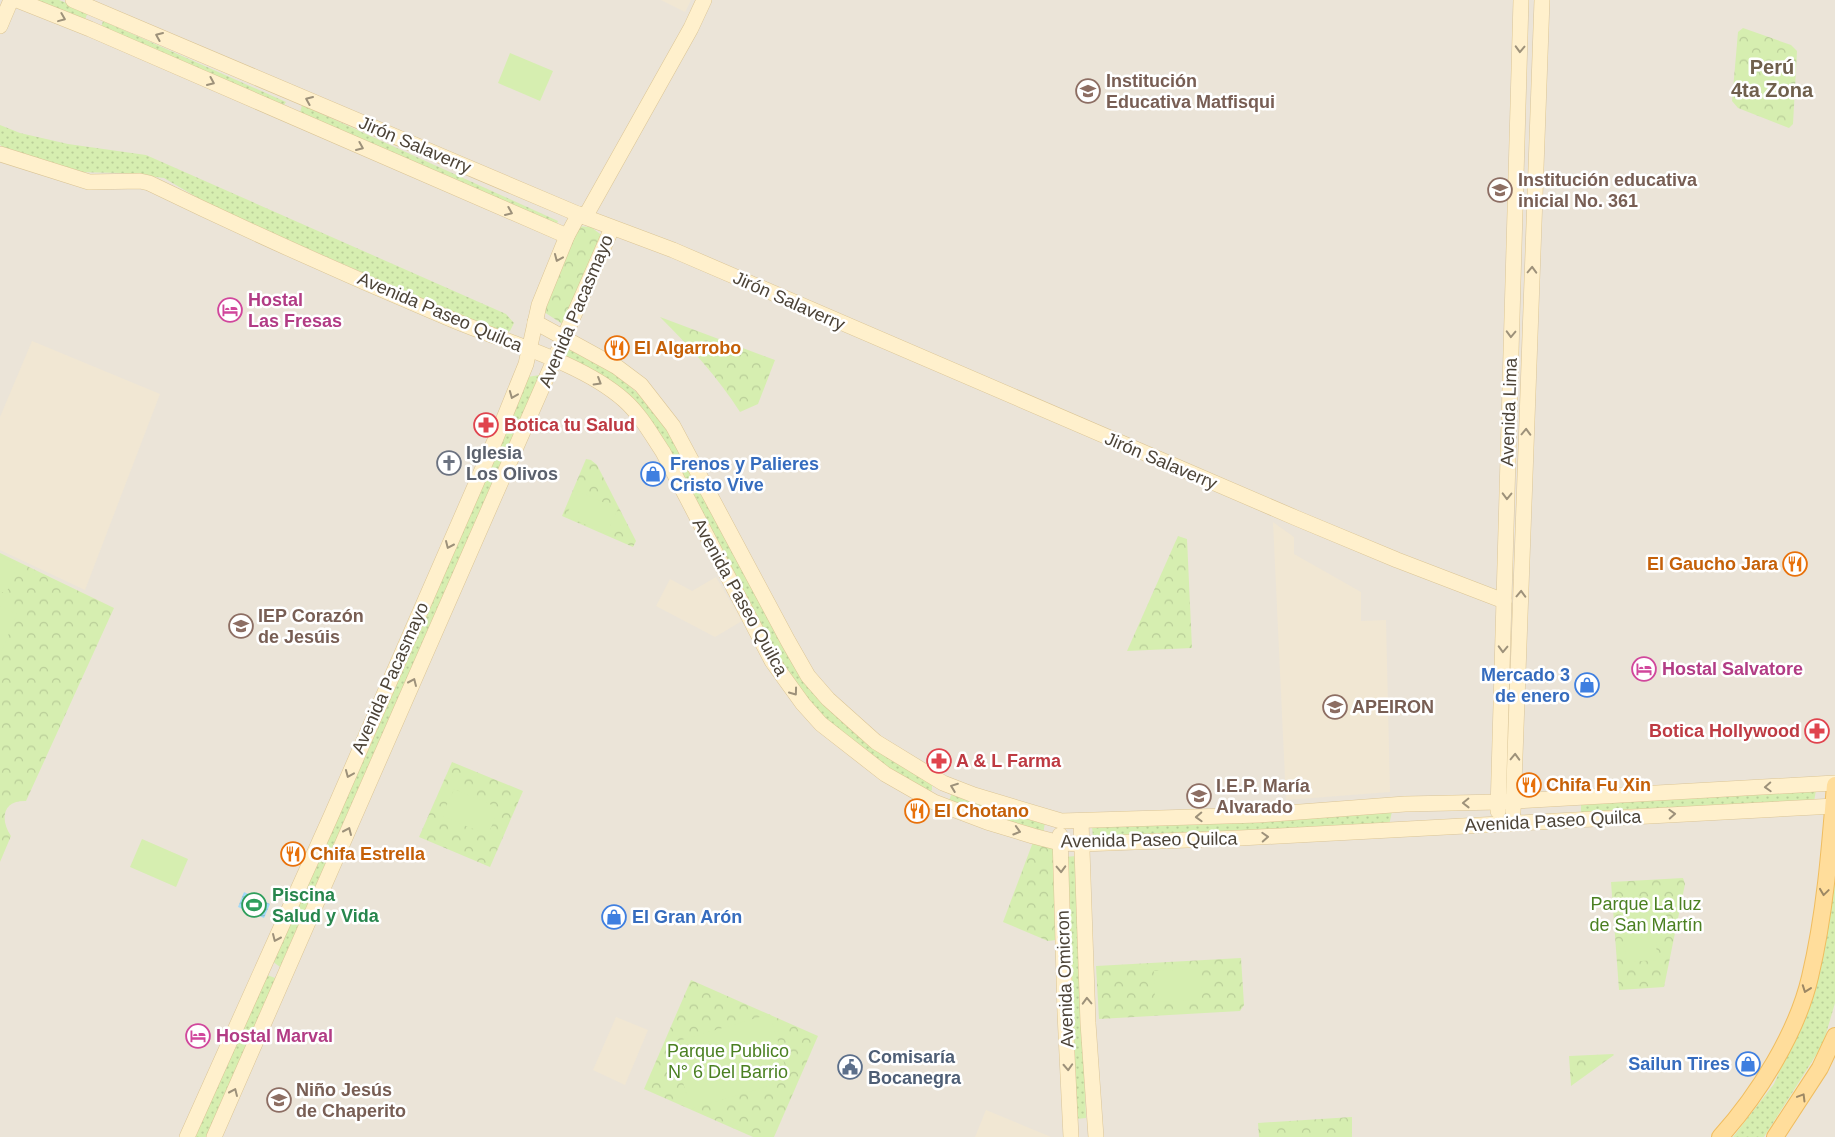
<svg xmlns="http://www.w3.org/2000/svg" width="1835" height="1137" font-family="Arial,sans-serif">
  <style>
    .residential { fill: #ebe4d8 }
    .education { fill: #f1e7d3 }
    .grass { fill: url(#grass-dots) }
    .park { fill: url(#park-crowns) }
    .garden { fill: #d6eeb0 }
    .water { fill: url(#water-rules) }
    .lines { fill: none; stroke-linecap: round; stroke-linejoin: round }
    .secondary-casing { stroke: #dbc596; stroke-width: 16 }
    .primary-casing { stroke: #f0bd5f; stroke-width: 18 }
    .secondary { stroke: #fff0cc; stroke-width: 15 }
    .primary { stroke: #ffdd9b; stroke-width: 16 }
    .oneway { stroke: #9d917a }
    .oneway2 { stroke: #9d8864 }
    .labels { text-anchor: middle; stroke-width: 5; stroke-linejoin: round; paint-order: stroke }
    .education-label { font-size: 18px; font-weight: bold; fill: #785e54; stroke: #fff; text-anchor: start }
    .street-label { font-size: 18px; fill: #4c4337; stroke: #fff }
    .hotel-label { font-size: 18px; font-weight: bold; fill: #b23c85; stroke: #fff; text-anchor: start }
    .food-label { font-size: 18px; font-weight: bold; fill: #c56008; stroke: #fff; text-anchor: start }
    .health-label { font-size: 18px; font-weight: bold; fill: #be3a42; stroke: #fff; text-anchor: start }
    .worship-label { font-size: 18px; font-weight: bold; fill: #5b616d; stroke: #fff; text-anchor: start }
    .shop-label { font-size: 18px; font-weight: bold; fill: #366cbe; stroke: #fff; text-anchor: start }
    .leisure-label { font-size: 18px; font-weight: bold; fill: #27864d; stroke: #fff; text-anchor: start }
    .park-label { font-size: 18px; fill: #4b8022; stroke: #fff }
    .service-label { font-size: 18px; font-weight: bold; fill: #4e5e75; stroke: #fff; text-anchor: start }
    .quarter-label { font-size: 20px; font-weight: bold; fill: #70604d; stroke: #fff }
  </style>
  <defs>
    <pattern id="grass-dots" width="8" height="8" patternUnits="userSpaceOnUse" patternTransform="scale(1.25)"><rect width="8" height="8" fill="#d6eeb0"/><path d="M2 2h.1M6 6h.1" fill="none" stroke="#b9cd98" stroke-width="1.8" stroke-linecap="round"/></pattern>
    <pattern id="park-crowns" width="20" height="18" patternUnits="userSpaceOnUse" patternTransform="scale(1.25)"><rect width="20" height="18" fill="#d6eeb0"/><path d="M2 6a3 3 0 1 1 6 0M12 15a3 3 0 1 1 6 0" fill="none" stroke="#b9cd98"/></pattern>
    <pattern id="water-rules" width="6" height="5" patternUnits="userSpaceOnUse" patternTransform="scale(1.25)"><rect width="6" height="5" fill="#a2daf8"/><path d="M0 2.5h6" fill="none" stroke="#8dbcd5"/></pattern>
  </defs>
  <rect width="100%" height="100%" fill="#f7f2eb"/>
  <rect class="residential" x="0" y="0" width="1835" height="1137"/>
  <g class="education">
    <polygon points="661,0 691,0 685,12"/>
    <polygon points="32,341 160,394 85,590 0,550 0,417"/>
    <polygon points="1273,522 1294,537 1294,554 1361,592 1361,621 1386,620 1390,792 1286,800"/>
    <polygon points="716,577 742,621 715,637 656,606 670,579 692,591"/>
    <polygon points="616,1017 648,1030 625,1085 593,1070"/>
    <polygon points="986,1110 1051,1137 975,1137"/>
  </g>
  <g class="grass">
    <polygon points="32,0 59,0 88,12 84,22"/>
    <polygon points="103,21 286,102 282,108 101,28"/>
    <polygon points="302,105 558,221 555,228 300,113"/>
    <polygon points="0,125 20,133 68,144 146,155 506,314 514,323 510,331 503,334 215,208 164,178 123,173 73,172 7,150 0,145"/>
    <polygon points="568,346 615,374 648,402 671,432 803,679 932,784 932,790 928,793 880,765 825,723 778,659 644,415 565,359"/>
    <polygon points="540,375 280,967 272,961 527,377"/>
    <polygon points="1816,790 1814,802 1581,815 1581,803"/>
    <polygon points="952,793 1045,822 1043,835 948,803"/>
    <polygon points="1392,811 1389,826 1093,837 1092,826"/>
    <polygon points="1835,831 1835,1003 1823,1044 1764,1137 1733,1137 1774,1084 1808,1006 1827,935 1833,879"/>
    <polygon points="1076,856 1086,1118 1076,1119 1064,857"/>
    <polygon points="267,975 278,979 207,1137 194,1137"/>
  </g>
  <g class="park">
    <polygon points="1743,28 1791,45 1797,51 1793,124 1789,128 1738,108 1732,101 1738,32"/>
    <polygon points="576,226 591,227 604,237 564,325 541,310"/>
    <path d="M660,317L775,360L758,404L740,412C717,376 690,347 660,317Z"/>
    <polygon points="586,459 591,460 597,465 636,541 633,547 562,516"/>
    <polygon points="1178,536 1187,539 1192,648 1127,651"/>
    <path d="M0,553L114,608L26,801C2,800 0,820 11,836L0,862Z"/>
    <polygon points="452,762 523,791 490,867 419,837"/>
    <polygon points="1033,842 1055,848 1056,940 1048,941 1003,922"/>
    <polygon points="1683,878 1685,884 1664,987 1619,990 1611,882"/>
    <polygon points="1241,958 1244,1005 1240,1011 1099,1019 1096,966"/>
    <polygon points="691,980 818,1036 774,1137 753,1137 644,1089"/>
    <polygon points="1613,1054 1614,1055 1571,1086 1569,1056"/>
    <polygon points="1352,1117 1352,1137 1259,1137 1258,1123"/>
  </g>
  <g class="garden">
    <polygon points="510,53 553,71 540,101 498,83"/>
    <polygon points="578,491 618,509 607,534 566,516"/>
    <polygon points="0,556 18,564 6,594 0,591"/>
    <polygon points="0,606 17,614 0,655"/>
    <polygon points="454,789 499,808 488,835 442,816"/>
    <polygon points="142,839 188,859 176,887 130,867"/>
    <polygon points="1654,903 1657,960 1626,962 1622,905"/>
    <polygon points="1201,969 1202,1000 1155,1002 1154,971"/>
    <polygon points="770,1014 789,1080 691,1109 671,1043"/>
  </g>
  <polygon class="water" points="244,892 270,904 264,918 238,907"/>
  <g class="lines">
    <g class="secondary-casing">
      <g id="secondary">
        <polyline points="17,0 90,29 567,236"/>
        <polyline points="73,0 585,217 673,250 1296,518 1397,560 1504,601"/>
        <polyline points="0,26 11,0"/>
        <path d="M0,154L89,182L140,181L149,183C246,230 346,275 446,317C501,341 580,361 624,400C640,414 651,434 663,452L772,661L803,704L821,724L885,774L934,802L987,822L1033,836L1060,843L1082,844L1240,838L1835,806"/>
        <polyline points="585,217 691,28 704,0"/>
        <polyline points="535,322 617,367 641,385 673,426 788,641 808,676 828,699 876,742 943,783 974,795 1061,821 1259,815 1405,804 1499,802 1835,783"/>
        <polyline points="1498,811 1521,0"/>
        <polyline points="1513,812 1542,0"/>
        <polyline points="1081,821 1088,1023 1096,1137"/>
        <polyline points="1060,835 1065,1013 1071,1137"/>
        <polyline points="187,1137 331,816 496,438 526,364 539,305 567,236 579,214"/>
        <polyline points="214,1137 612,228"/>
      </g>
    </g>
    <g class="primary-casing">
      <g id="primary">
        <path d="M1720,1137C1758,1095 1797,1033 1810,977C1825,914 1830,849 1835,785"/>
        <polyline points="1775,1137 1820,1068 1835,1036"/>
      </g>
    </g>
    <use href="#secondary" class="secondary"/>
    <use href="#primary" class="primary"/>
  </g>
  <defs><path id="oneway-chevron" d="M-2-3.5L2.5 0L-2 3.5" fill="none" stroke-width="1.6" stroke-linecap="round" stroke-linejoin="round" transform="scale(1.25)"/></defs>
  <g class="oneway">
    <use href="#oneway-chevron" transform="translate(62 18) rotate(22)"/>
    <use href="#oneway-chevron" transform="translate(159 36) rotate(-157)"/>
    <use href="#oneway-chevron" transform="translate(1520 49) rotate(92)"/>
    <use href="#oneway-chevron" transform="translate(211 82) rotate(24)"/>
    <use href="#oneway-chevron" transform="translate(309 100) rotate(-157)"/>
    <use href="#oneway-chevron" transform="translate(360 147) rotate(23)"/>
    <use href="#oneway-chevron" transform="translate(509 212) rotate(23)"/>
    <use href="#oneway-chevron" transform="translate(558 258) rotate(113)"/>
    <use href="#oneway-chevron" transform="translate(1532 270) rotate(-88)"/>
    <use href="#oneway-chevron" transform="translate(1511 334) rotate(92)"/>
    <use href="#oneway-chevron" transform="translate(598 382) rotate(31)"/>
    <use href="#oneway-chevron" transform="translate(513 395) rotate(112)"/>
    <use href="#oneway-chevron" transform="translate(1526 432) rotate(-88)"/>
    <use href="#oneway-chevron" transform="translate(1507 496) rotate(91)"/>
    <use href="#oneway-chevron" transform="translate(449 545) rotate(114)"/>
    <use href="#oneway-chevron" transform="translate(1521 594) rotate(-88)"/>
    <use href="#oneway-chevron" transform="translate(1503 649) rotate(92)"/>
    <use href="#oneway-chevron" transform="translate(413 682) rotate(-66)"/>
    <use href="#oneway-chevron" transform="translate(794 692) rotate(54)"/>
    <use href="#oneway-chevron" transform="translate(1515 757) rotate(-88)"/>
    <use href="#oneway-chevron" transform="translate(349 774) rotate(113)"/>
    <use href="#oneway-chevron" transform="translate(954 787) rotate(-159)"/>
    <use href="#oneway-chevron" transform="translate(1768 787) rotate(177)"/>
    <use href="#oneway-chevron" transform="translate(1466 803) rotate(179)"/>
    <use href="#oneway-chevron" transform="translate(1672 814) rotate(-3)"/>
    <use href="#oneway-chevron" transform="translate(1199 817) rotate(178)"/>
    <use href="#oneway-chevron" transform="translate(348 831) rotate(-66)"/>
    <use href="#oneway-chevron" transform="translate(1017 831) rotate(17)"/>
    <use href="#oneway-chevron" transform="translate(1265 837) rotate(-3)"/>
    <use href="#oneway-chevron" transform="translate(1061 869) rotate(88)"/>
    <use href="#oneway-chevron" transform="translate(276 938) rotate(114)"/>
    <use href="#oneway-chevron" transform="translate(1087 1001) rotate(-92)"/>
    <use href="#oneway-chevron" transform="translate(1068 1067) rotate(87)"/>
    <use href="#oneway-chevron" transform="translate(234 1092) rotate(-66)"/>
  </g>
  <g class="oneway2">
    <use href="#oneway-chevron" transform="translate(1824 892) rotate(98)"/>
    <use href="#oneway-chevron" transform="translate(1806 989) rotate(110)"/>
    <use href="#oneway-chevron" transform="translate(1802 1097) rotate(-59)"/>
  </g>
  <defs>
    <g id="school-ring" transform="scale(1.25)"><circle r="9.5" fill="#fff" stroke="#8d6e63" stroke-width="1.5"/><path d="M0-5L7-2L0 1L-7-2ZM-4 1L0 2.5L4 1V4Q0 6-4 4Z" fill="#8d6e63"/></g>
    <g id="hotel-ring" transform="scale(1.25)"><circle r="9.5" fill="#fff" stroke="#d1479c" stroke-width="1.5"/><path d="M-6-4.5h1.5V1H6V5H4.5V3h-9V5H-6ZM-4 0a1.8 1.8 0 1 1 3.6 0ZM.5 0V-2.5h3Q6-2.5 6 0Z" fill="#d1479c"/></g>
    <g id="restaurant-ring" transform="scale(1.25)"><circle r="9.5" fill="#fff" stroke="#e8710a" stroke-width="1.5"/><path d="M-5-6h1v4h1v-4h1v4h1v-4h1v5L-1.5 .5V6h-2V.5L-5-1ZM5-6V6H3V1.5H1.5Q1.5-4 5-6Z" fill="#e8710a"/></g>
    <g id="pharmacy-ring" transform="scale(1.25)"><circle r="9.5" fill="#fff" stroke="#e0444e" stroke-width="1.5"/><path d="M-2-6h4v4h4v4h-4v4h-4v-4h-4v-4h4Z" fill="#e0444e"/></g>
    <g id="church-ring" transform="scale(1.25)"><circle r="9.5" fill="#fff" stroke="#6b7280" stroke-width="1.5"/><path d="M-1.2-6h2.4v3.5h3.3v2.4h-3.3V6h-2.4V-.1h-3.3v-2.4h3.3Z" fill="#6b7280"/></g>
    <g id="shop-ring" transform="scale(1.25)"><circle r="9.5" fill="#fff" stroke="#3f7fe0" stroke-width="1.5"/><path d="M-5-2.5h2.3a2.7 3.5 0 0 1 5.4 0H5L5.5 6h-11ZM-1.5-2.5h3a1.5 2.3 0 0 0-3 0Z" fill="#3f7fe0"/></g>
    <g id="university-ring" transform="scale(1.25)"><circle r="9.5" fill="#fff" stroke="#8d6e63" stroke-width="1.5"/><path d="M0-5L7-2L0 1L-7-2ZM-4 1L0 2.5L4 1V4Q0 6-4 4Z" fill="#8d6e63"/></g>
    <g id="stadium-ring" transform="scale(1.25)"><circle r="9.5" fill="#fff" stroke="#2e9e5b" stroke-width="1.5"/><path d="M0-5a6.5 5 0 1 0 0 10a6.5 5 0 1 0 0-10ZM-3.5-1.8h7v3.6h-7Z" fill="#2e9e5b"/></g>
    <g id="civic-ring" transform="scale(1.25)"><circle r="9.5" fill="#fff" stroke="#5c6f8a" stroke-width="1.5"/><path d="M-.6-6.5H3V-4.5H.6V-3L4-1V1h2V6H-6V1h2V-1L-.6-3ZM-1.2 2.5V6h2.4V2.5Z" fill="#5c6f8a"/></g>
  </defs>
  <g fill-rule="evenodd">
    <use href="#school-ring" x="1088" y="91"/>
    <use href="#school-ring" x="1500" y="190"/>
    <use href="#hotel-ring" x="230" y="310"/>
    <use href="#restaurant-ring" x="617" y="348"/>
    <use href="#pharmacy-ring" x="486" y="425"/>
    <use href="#church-ring" x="449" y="463"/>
    <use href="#shop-ring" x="653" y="474"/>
    <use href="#restaurant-ring" x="1795" y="564"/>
    <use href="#school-ring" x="241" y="626"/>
    <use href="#hotel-ring" x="1644" y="669"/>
    <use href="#shop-ring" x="1587" y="685"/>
    <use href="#university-ring" x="1335" y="707"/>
    <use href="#pharmacy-ring" x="1817" y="731"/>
    <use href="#pharmacy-ring" x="939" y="761"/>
    <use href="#restaurant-ring" x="1529" y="785"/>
    <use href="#school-ring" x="1199" y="796"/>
    <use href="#restaurant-ring" x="917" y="811"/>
    <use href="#restaurant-ring" x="293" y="854"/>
    <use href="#stadium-ring" x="254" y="905"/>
    <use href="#shop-ring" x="614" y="917"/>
    <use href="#hotel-ring" x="198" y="1036"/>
    <use href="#shop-ring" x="1748" y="1064"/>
    <use href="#civic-ring" x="850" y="1067"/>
    <use href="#school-ring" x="279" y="1100"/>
  </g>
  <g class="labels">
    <g class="education-label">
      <text x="1106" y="87">Institución<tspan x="1106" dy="21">Educativa Matfisqui</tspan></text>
      <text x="1518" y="186">Institución educativa<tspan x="1518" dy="21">inicial No. 361</tspan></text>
      <text x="258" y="622">IEP Corazón<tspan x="258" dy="21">de Jesúis</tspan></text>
      <text x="1352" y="713">APEIRON</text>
      <text x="1216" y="792">I.E.P. María<tspan x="1216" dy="21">Alvarado</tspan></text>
      <text x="296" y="1096">Niño Jesús<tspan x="296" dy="21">de Chaperito</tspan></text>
    </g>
    <g class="street-label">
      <text transform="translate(415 145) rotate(23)" y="6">Jirón Salaverry</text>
      <text transform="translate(789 301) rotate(24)" y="6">Jirón Salaverry</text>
      <text transform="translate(576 311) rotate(-67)" y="6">Avenida Pacasmayo</text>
      <text transform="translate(440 312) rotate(23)" y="6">Avenida Paseo Quilca</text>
      <text transform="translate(1509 412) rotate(-88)" y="6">Avenida Lima</text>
      <text transform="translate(1161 461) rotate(23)" y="6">Jirón Salaverry</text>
      <text transform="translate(740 597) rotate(61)" y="6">Avenida Paseo Quilca</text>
      <text transform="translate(390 678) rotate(-66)" y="6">Avenida Pacasmayo</text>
      <text transform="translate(1553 821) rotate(-3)" y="6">Avenida Paseo Quilca</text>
      <text transform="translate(1149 840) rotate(-1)" y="6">Avenida Paseo Quilca</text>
      <text transform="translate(1065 979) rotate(-92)" y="6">Avenida Omicron</text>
    </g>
    <g class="hotel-label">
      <text x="248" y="306">Hostal<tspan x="248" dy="21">Las Fresas</tspan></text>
      <text x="1662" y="675">Hostal Salvatore</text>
      <text x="216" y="1042">Hostal Marval</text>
    </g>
    <g class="food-label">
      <text x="634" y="354">El Algarrobo</text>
      <text x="1778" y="570" text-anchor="end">El Gaucho Jara</text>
      <text x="1546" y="791">Chifa Fu Xin</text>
      <text x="934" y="817">El Chotano</text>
      <text x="310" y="860">Chifa Estrella</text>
    </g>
    <g class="health-label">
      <text x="504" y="431">Botica tu Salud</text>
      <text x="1800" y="737" text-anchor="end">Botica Hollywood</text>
      <text x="956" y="767">A &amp; L Farma</text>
    </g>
    <g class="worship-label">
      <text x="466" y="459">Iglesia<tspan x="466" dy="21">Los Olivos</tspan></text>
    </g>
    <g class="shop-label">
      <text x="670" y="470">Frenos y Palieres<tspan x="670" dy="21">Cristo Vive</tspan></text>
      <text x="1570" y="681" text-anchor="end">Mercado 3<tspan x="1570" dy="21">de enero</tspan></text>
      <text x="632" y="923">El Gran Arón</text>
      <text x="1730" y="1070" text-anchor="end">Sailun Tires</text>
    </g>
    <g class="leisure-label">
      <text x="272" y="901">Piscina<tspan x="272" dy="21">Salud y Vida</tspan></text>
    </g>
    <g class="park-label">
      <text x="1646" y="910">Parque La luz<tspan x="1646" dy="21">de San Martín</tspan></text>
      <text x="728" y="1057">Parque Publico<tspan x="728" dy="21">N° 6 Del Barrio</tspan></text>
    </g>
    <g class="service-label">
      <text x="868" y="1063">Comisaría<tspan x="868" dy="21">Bocanegra</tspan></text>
    </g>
    <g class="quarter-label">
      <text x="1772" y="74">Perú<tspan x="1772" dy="23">4ta Zona</tspan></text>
    </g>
  </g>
</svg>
